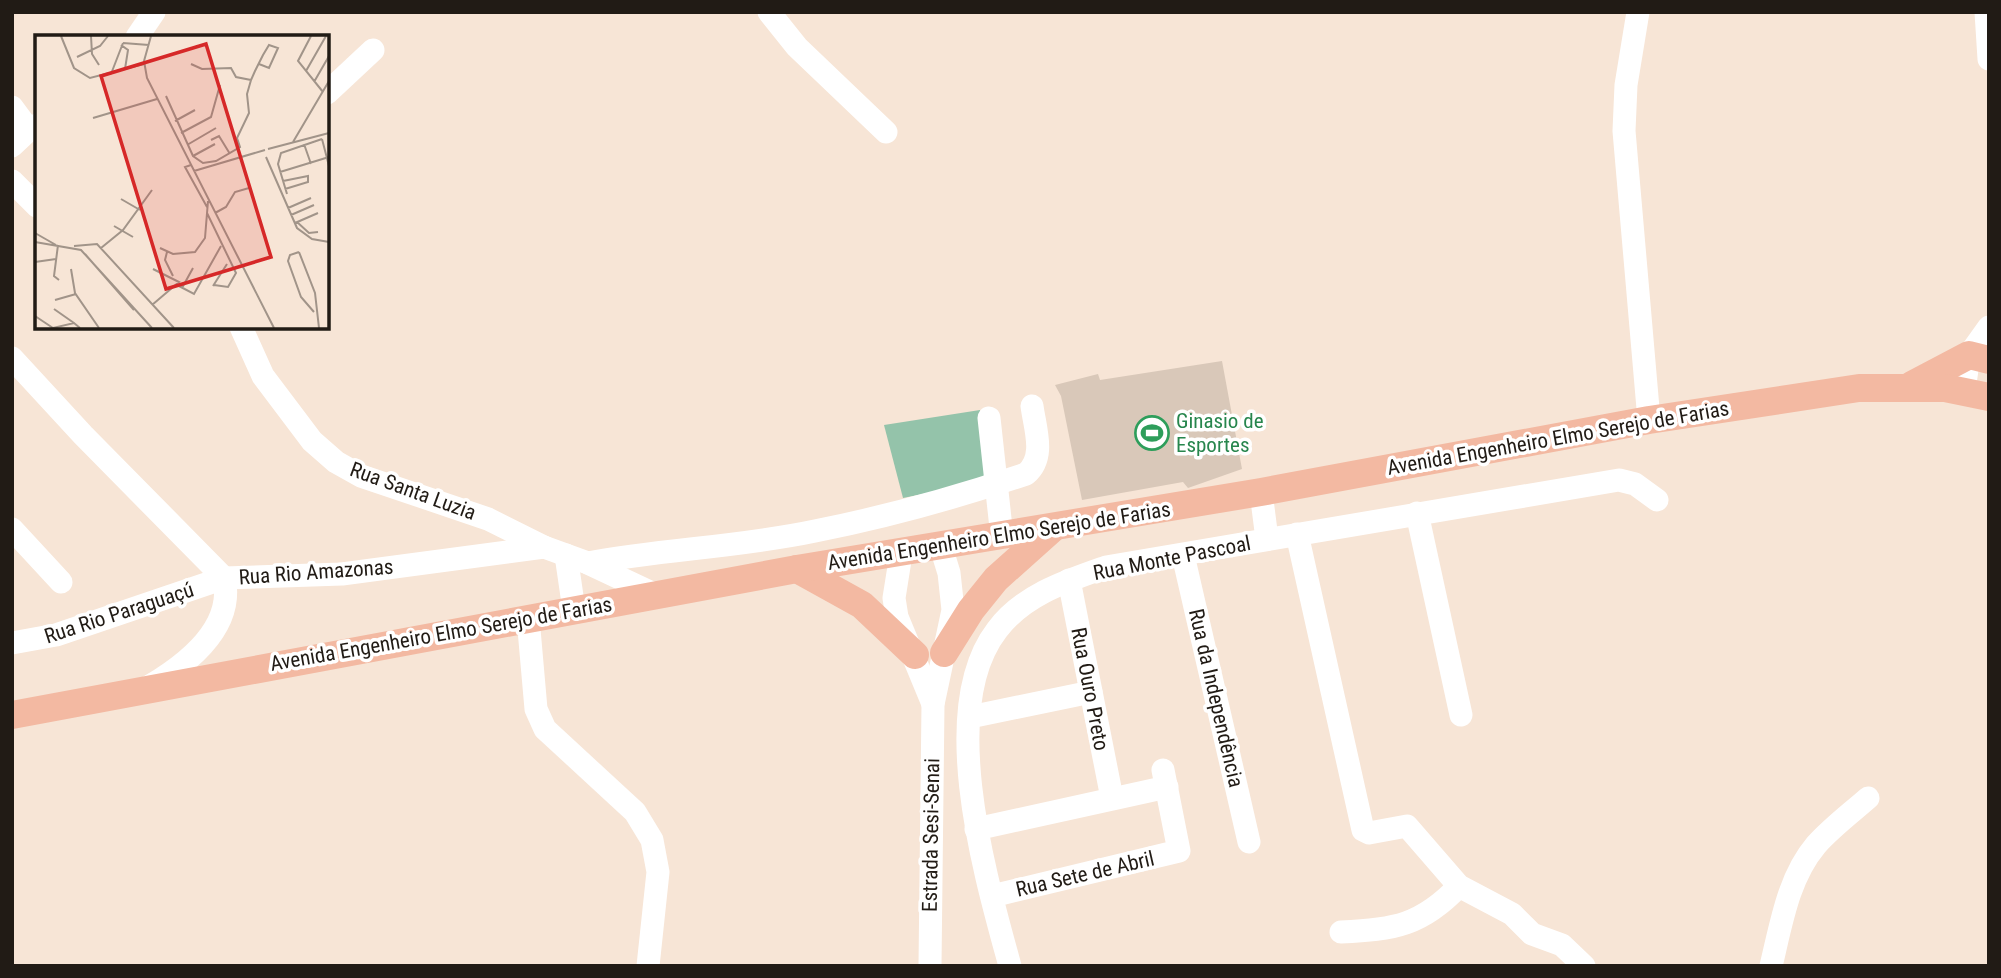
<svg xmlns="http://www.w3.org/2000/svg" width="2001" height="978" font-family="'Roboto Condensed',sans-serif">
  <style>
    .green { fill: #94c3aa }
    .building { fill: #d9c8b9 }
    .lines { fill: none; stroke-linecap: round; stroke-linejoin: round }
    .minor { stroke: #fff; stroke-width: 23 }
    .major { stroke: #f3b9a2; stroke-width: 28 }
    .labels { text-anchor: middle; stroke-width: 7; stroke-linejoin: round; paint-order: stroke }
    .leisure-label { font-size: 21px; fill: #27864d; stroke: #fff; text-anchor: start }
    .street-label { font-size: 21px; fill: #211b15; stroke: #fff }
    .inset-road { fill: none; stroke: #a19489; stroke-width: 2 }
    .view { fill: #d62828; fill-opacity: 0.15; stroke: #d62828; stroke-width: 3.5 }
    .inset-edge { fill: none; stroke: #211b15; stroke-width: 3.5 }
  </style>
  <rect width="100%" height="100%" fill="#f7e5d6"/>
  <polygon class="green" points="980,410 988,481 903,498 884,425"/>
  <polygon class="building" points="1222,361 1242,469 1188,488 1183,482 1082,500 1061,396 1055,385 1098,374 1100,380"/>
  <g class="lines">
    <g class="minor">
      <polyline points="769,12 797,47 886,132"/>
      <polyline points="1638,12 1626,85 1624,131 1649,420"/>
      <polyline points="1986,12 1989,59"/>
      <polyline points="137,37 154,12"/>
      <polyline points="327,93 373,50"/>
      <polyline points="12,107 29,130 37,125"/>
      <polyline points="12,146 29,130"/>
      <polyline points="12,181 37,206"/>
      <polyline points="241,327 263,376 312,441 336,462 361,476 488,519 544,547 588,563 656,595"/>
      <polyline points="12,358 83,435 224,578"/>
      <polyline points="1964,391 1969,355 1989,327"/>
      <polyline points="989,418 1002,537"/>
      <polyline points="1261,492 1267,539"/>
      <polyline points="1417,513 1461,715"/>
      <polyline points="12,529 61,582"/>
      <polyline points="1297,534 1363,830 1369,833 1407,826 1459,886 1512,914 1532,934 1562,945 1584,966"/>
      <polyline points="901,554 894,598 897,617 933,704"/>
      <polyline points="566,555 574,610"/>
      <polyline points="1183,555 1249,842"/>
      <path d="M588,563C663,549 740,547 815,531C886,517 958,497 1026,474C1046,457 1035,429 1032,406"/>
      <polyline points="1069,580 1112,798"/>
      <polyline points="528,618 536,709 545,729 635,812 652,840 658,872 648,966"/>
      <polyline points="12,643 56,635 224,578 342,574 544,547"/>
      <path d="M150,686C187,664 235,627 224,578"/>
      <polyline points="970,717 1091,692"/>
      <polyline points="976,829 1167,787"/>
      <polyline points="992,896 1179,851 1163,770"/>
      <path d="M1341,932C1394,930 1422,925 1459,886"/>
      <polyline points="930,966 933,704 953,610 949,573 941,547"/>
      <path d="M1010,966C986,878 936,709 997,630C1023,595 1066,581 1106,567L1619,480L1635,484L1657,500"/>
      <path d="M1771,966C1781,925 1788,878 1816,845C1831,828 1851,813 1868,798"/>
    </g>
    <g class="major">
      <polyline points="1912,385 1969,355 1989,360"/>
      <polyline points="797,569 862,605 915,655"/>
      <polyline points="944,653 971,610 996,579 1053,528"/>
      <polyline points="12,715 797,569 1261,492 1649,420 1859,388 1945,388 1989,397"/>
    </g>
  </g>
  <defs>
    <g id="stadium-ring" transform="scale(1.75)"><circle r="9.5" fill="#fff" stroke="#2e9e5b" stroke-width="1.5"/><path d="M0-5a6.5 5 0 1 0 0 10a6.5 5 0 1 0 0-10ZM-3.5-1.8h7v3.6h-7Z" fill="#2e9e5b"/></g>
  </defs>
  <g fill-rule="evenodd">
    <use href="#stadium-ring" x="1152" y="433"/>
  </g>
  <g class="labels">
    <g class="leisure-label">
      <text x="1176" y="428">Ginasio de<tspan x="1176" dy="24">Esportes</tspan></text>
    </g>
    <g class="street-label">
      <text transform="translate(1558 438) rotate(-10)" y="7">Avenida Engenheiro Elmo Serejo de Farias</text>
      <text transform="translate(413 491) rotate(20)" y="7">Rua Santa Luzia</text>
      <text transform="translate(999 536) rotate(-9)" y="7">Avenida Engenheiro Elmo Serejo de Farias</text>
      <text transform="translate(1172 558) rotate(-11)" y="7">Rua Monte Pascoal</text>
      <text transform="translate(316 572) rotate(-4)" y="7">Rua Rio Amazonas</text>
      <text transform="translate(119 613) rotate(-18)" y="7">Rua Rio Paraguaçú</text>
      <text transform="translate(441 634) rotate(-10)" y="7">Avenida Engenheiro Elmo Serejo de Farias</text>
      <text transform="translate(1090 689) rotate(79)" y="7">Rua Ouro Preto</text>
      <text transform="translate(1216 698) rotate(77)" y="7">Rua da Independência</text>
      <text transform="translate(931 835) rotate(-89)" y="7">Estrada Sesi-Senai</text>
      <text transform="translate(1085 874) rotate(-13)" y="7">Rua Sete de Abril</text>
    </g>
  </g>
  <g transform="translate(35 35)">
    <rect width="294" height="294" fill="#f7e5d6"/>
    <path class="inset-road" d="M26,1L39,33L55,43L109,29M56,1L57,19L64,30M116,1L109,26L112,43L239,293M276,1L263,26L288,57M88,8L114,10M86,10L93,15L90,34M42,22L65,11L73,1M156,29L167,34L196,33L201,42L216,45M271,36L291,1M76,39L88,8M279,47L294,21M131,61L158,121L168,128L181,126L205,112L202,103L214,78L212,59L216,45L220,36L228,20L234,10L243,13L234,33L224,29M58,83L122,64M140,86L160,75M146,98L176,82L185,50M287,104L294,131M176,105L184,101L195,119M258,107L294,46M269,109L276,129M152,110L181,93M233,114L294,98M158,121L180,109M231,122L262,193L277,204L294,207M156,130L150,132L172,172M159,136L230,115M245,137L294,122M248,146L273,141V147L250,154M252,159L243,129L246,118L287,104M86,164L105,175M253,173L276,163M172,178L201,238L193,252L179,250M180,178L191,172L200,157L214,153M256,180L279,170M262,187L274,198L283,197M260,188L283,178M79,191L98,202M0,198L21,210M0,207L46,215L117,293M23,210L19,241L24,245M39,211L62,209L139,293M66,213L88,195L117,155M125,213L138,219L160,217L170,203L173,166M132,217L130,225L138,241M264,217L280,258L284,293M264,217L255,220L253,226L266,262L279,277M50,219L99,275M0,227L21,224M36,234L40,258L64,293M142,250L159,259L186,211M178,251L192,229M147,253L158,233M20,265L41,259M117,270L144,247L118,234M19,274L39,288M0,281L18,293L39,288L45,293"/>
    <path class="view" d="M171,9L236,222L131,254L66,41Z"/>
    <rect width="294" height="294" class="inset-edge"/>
  </g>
  <rect width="2001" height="978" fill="none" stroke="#211b15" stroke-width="28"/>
</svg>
